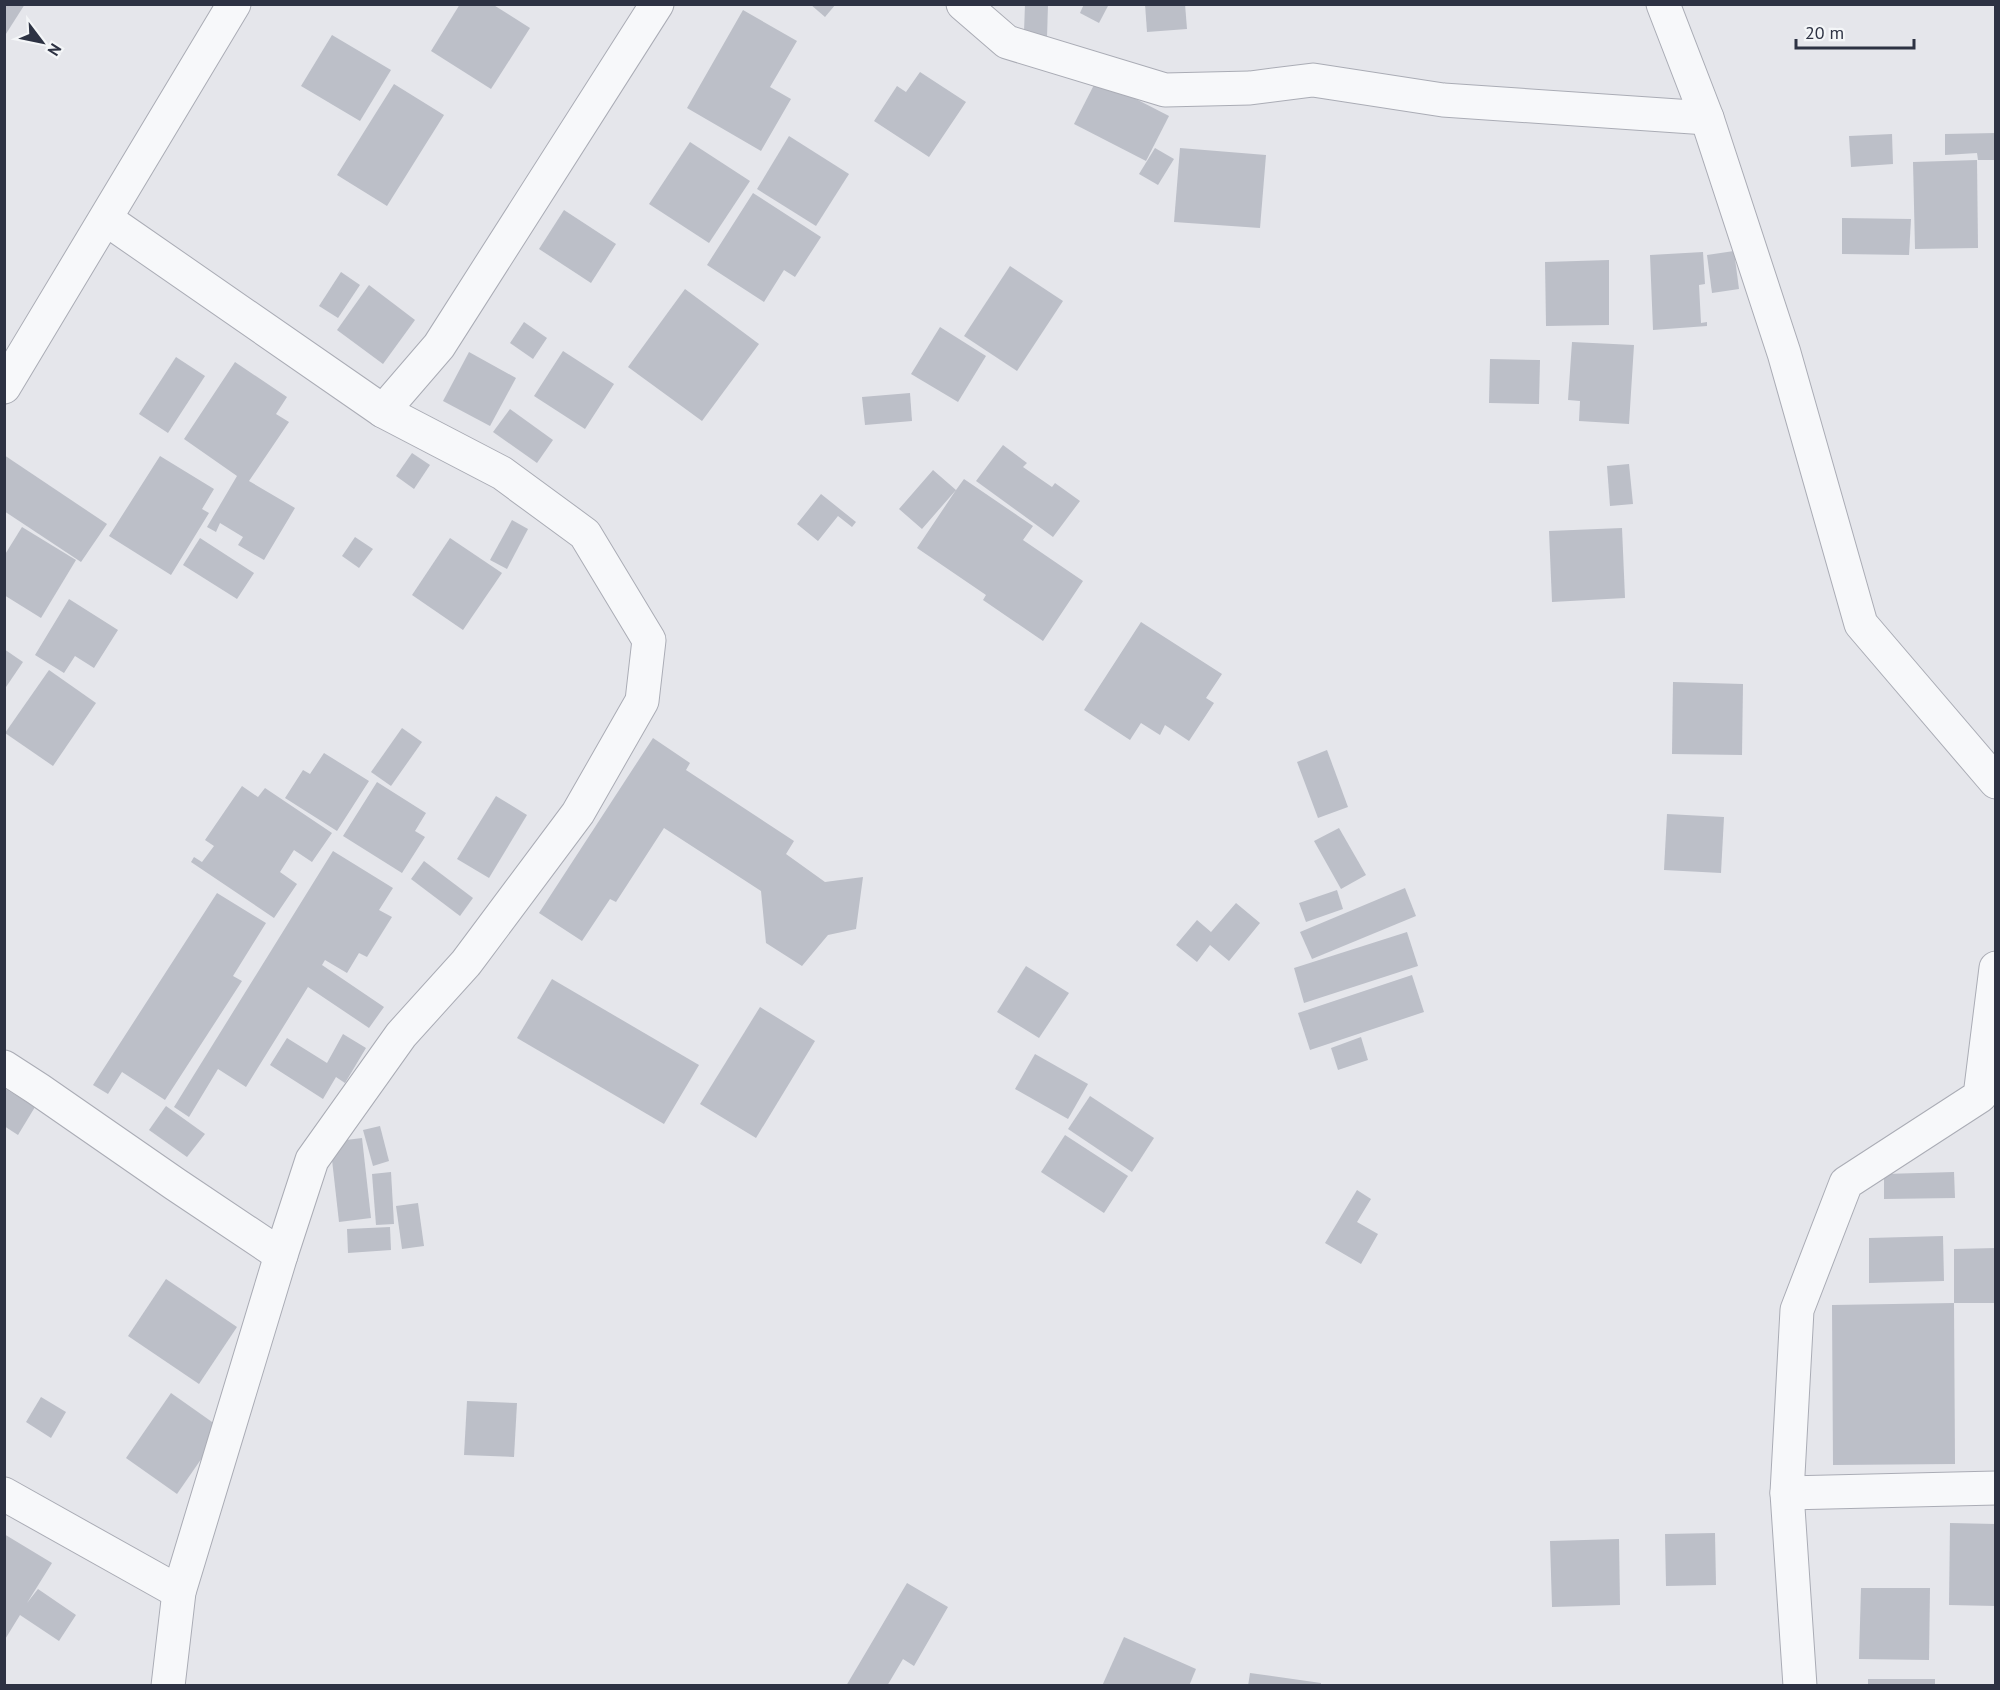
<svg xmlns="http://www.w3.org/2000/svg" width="2000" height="1690" font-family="'PT Sans',sans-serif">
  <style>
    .building { fill: #bcbfc8 }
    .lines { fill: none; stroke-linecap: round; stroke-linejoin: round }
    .minor-casing { stroke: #aaacb5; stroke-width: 35 }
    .minor { stroke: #f7f8fa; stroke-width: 33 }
  </style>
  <rect width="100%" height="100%" fill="#e5e6eb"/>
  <g class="building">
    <polygon points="4,4 25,4 4,37"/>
    <polygon points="460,4 492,4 530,28 491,89 431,51"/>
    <polygon points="810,4 836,4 825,17"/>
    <polygon points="1025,4 1048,4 1047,38 1024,32"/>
    <polygon points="1084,4 1109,4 1099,23 1080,13"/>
    <polygon points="1145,4 1185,4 1187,29 1147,32"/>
    <polygon points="743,10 797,41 770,87 791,99 761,151 687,108"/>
    <polygon points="332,35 391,70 360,121 301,86"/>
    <polygon points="920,72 966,102 929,157 874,121 897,86 906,92"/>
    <polygon points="1097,79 1169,116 1146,161 1074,124"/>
    <polygon points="394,84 444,115 387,206 337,175"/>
    <polygon points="1996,133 1996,160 1978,160 1977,153 1945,155 1945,134"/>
    <polygon points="1892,134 1893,164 1851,167 1849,136"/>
    <polygon points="789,136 849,174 816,226 757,189"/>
    <polygon points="690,142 750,181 709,243 649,204"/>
    <polygon points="1155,148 1174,159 1158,185 1139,174"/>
    <polygon points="1180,148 1266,155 1260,228 1174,222"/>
    <polygon points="1977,160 1978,248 1915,249 1913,162"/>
    <polygon points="753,193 821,237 795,277 784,270 764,302 707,265"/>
    <polygon points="564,210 616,244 591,283 539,249"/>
    <polygon points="1842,218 1911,219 1909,255 1842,254"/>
    <polygon points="1734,251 1739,289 1712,293 1707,255"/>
    <polygon points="1703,252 1705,284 1699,285 1701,323 1707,322 1707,326 1653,330 1650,255"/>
    <polygon points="1609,260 1609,325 1546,326 1545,262"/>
    <polygon points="1010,266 1063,301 1017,371 964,336"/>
    <polygon points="341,272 360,285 338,318 319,306"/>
    <polygon points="369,285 415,320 383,364 337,330"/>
    <polygon points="685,289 759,344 702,421 628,367"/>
    <polygon points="524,322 547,338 533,359 510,343"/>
    <polygon points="940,327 986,356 958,402 911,374"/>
    <polygon points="1572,342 1634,345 1629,424 1579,421 1580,401 1568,400"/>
    <polygon points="563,351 614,384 585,429 534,396"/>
    <polygon points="469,352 516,378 490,426 443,401"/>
    <polygon points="176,357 205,376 168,433 139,414"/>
    <polygon points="1490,359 1540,360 1539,404 1489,403"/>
    <polygon points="235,362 287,397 276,414 289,422 249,481 295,508 264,560 238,545 243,537 220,523 216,532 207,527 237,476 184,439"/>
    <polygon points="910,393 912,421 865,425 862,397"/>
    <polygon points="510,409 553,440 537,463 493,432"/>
    <polygon points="1003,445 1027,463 1023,467 1052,487 1055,483 1080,501 1053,537 976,481"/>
    <polygon points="412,453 430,465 414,489 396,476"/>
    <polygon points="4,455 107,524 81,562 4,511"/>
    <polygon points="160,456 214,489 202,509 209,513 171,575 109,536"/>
    <polygon points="1629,464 1633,504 1610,506 1607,466"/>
    <polygon points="933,470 956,490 964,479 1033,526 1023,540 1083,581 1043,641 983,600 986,595 917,548 956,490 922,529 899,509"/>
    <polygon points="821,494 856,522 852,527 838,516 818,541 797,524"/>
    <polygon points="512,520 528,529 507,569 490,560"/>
    <polygon points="22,527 76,560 41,618 4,595 4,556"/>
    <polygon points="1622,528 1625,598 1552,602 1549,531"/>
    <polygon points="355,537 373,549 359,568 342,556"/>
    <polygon points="200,538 254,573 237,599 183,565"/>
    <polygon points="450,538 502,573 463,630 412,595"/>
    <polygon points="69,599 118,630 94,668 75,656 64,673 35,655"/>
    <polygon points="1141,622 1222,674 1206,698 1214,703 1189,741 1165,725 1160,735 1141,723 1130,740 1084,710"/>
    <polygon points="4,649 23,662 4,690"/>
    <polygon points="49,670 96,703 53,766 5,733"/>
    <polygon points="1673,682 1743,684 1742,755 1672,754"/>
    <polygon points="402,728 422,742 391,786 371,772"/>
    <polygon points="653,738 690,763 686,770 794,841 786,854 825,882 863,877 856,929 828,935 802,966 766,943 761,891 664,828 616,902 610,899 582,941 539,913"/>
    <polygon points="1327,750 1348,807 1318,818 1297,762"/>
    <polygon points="324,753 369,781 337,831 285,798 303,770 310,774"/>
    <polygon points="377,782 426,813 415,831 425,837 402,873 343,836"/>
    <polygon points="242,786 258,797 265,788 332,833 312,862 294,850 280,872 297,884 274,918 191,862 194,857 202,862 214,846 205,840"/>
    <polygon points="496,796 527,815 489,878 457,859"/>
    <polygon points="1667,814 1724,817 1721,873 1664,870"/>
    <polygon points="1339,828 1366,875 1341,889 1314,841"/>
    <polygon points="333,851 393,888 379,910 392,917 367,957 359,953 347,973 325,960 322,965 384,1007 369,1028 308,987 246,1087 218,1069 189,1117 174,1107"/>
    <polygon points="424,861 473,898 460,916 411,879"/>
    <polygon points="1405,888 1416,916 1312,959 1300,932"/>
    <polygon points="1337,890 1343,909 1306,922 1299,903"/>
    <polygon points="217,893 266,923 233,976 242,981 165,1100 122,1072 108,1094 93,1085"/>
    <polygon points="1236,903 1260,923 1229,961 1210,945 1197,962 1176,945 1197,920 1211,932"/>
    <polygon points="1407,932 1418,966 1304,1003 1294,968"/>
    <polygon points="1026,966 1069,993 1039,1038 997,1012"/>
    <polygon points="1412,975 1424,1012 1310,1050 1298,1013"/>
    <polygon points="552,979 699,1065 664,1124 517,1038"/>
    <polygon points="760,1007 815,1041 756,1138 700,1104"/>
    <polygon points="343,1034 366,1048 345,1083 336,1077 323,1099 270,1065 287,1038 327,1063"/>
    <polygon points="1361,1037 1368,1060 1338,1070 1331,1048"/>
    <polygon points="1035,1054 1088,1084 1068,1119 1015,1089"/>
    <polygon points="4,1088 35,1107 18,1135 4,1126"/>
    <polygon points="1090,1096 1154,1138 1132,1172 1068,1129"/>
    <polygon points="166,1106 205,1134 187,1157 149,1130"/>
    <polygon points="380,1126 389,1161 373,1166 363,1130"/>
    <polygon points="1065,1135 1128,1176 1104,1213 1041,1172"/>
    <polygon points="362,1138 371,1218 339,1222 330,1142"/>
    <polygon points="391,1172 394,1224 376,1225 372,1174"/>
    <polygon points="1954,1172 1955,1198 1884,1199 1884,1174"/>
    <polygon points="1357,1190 1371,1199 1357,1222 1378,1234 1361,1264 1325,1243"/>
    <polygon points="418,1203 424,1246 402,1249 396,1206"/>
    <polygon points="390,1227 391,1250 348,1253 347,1229"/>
    <polygon points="1943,1236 1944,1281 1869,1283 1869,1238"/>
    <polygon points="1996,1248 1996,1303 1954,1303 1954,1249"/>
    <polygon points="166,1279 237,1327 199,1384 128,1336"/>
    <polygon points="1954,1303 1955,1464 1833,1465 1832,1305"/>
    <polygon points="171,1393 222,1429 177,1494 126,1458"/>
    <polygon points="41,1397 66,1412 51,1438 26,1422"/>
    <polygon points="467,1401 517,1403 514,1457 464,1455"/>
    <polygon points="1950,1523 1996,1524 1996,1606 1949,1605"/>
    <polygon points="1715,1533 1716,1585 1666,1586 1665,1534"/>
    <polygon points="4,1534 52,1563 27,1603 38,1589 76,1615 59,1641 20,1615 4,1641"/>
    <polygon points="1619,1539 1620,1605 1552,1607 1550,1541"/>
    <polygon points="907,1583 948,1607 914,1666 903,1659 887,1686 846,1686"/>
    <polygon points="1861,1588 1930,1588 1929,1660 1859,1659"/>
    <polygon points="1124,1637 1196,1669 1189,1686 1102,1686"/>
    <polygon points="1250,1673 1321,1683 1321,1686 1248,1686"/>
    <rect x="1868" y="1679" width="67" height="7"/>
  </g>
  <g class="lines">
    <g class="minor-casing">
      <g id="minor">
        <polyline points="963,4 1007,42 1165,90 1250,88 1313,80 1443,100 1707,118"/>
        <polyline points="1663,4 1707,118 1784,353 1861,624 1996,782"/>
        <polyline points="106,219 383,411 502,473 585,534 649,640 642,701 578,813 466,963 401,1035 312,1160 281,1255 179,1592 168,1686"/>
        <polyline points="4,387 234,4"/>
        <polyline points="383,411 439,346 657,4"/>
        <polyline points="4,1067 38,1089 175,1184 281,1255"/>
        <polyline points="1787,1493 1996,1488"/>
        <polyline points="4,1494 179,1592"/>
        <polyline points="1800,1686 1787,1493 1797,1310 1846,1183 1980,1096 1996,968"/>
      </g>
    </g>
    <use href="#minor" class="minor"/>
  </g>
  <rect width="2000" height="1690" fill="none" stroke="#2d3243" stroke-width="12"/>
  <g transform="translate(42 42) rotate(122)" stroke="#f4f6f8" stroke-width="4.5" paint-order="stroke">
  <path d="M0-4.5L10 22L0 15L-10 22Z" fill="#2d3243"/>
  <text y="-9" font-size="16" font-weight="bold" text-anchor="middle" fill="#2d3243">N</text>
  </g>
  <path d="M1796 39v9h118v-9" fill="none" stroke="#2d3243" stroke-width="3"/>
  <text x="1805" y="39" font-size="18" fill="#2d3243" stroke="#f4f6f8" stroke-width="4.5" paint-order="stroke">20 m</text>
</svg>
